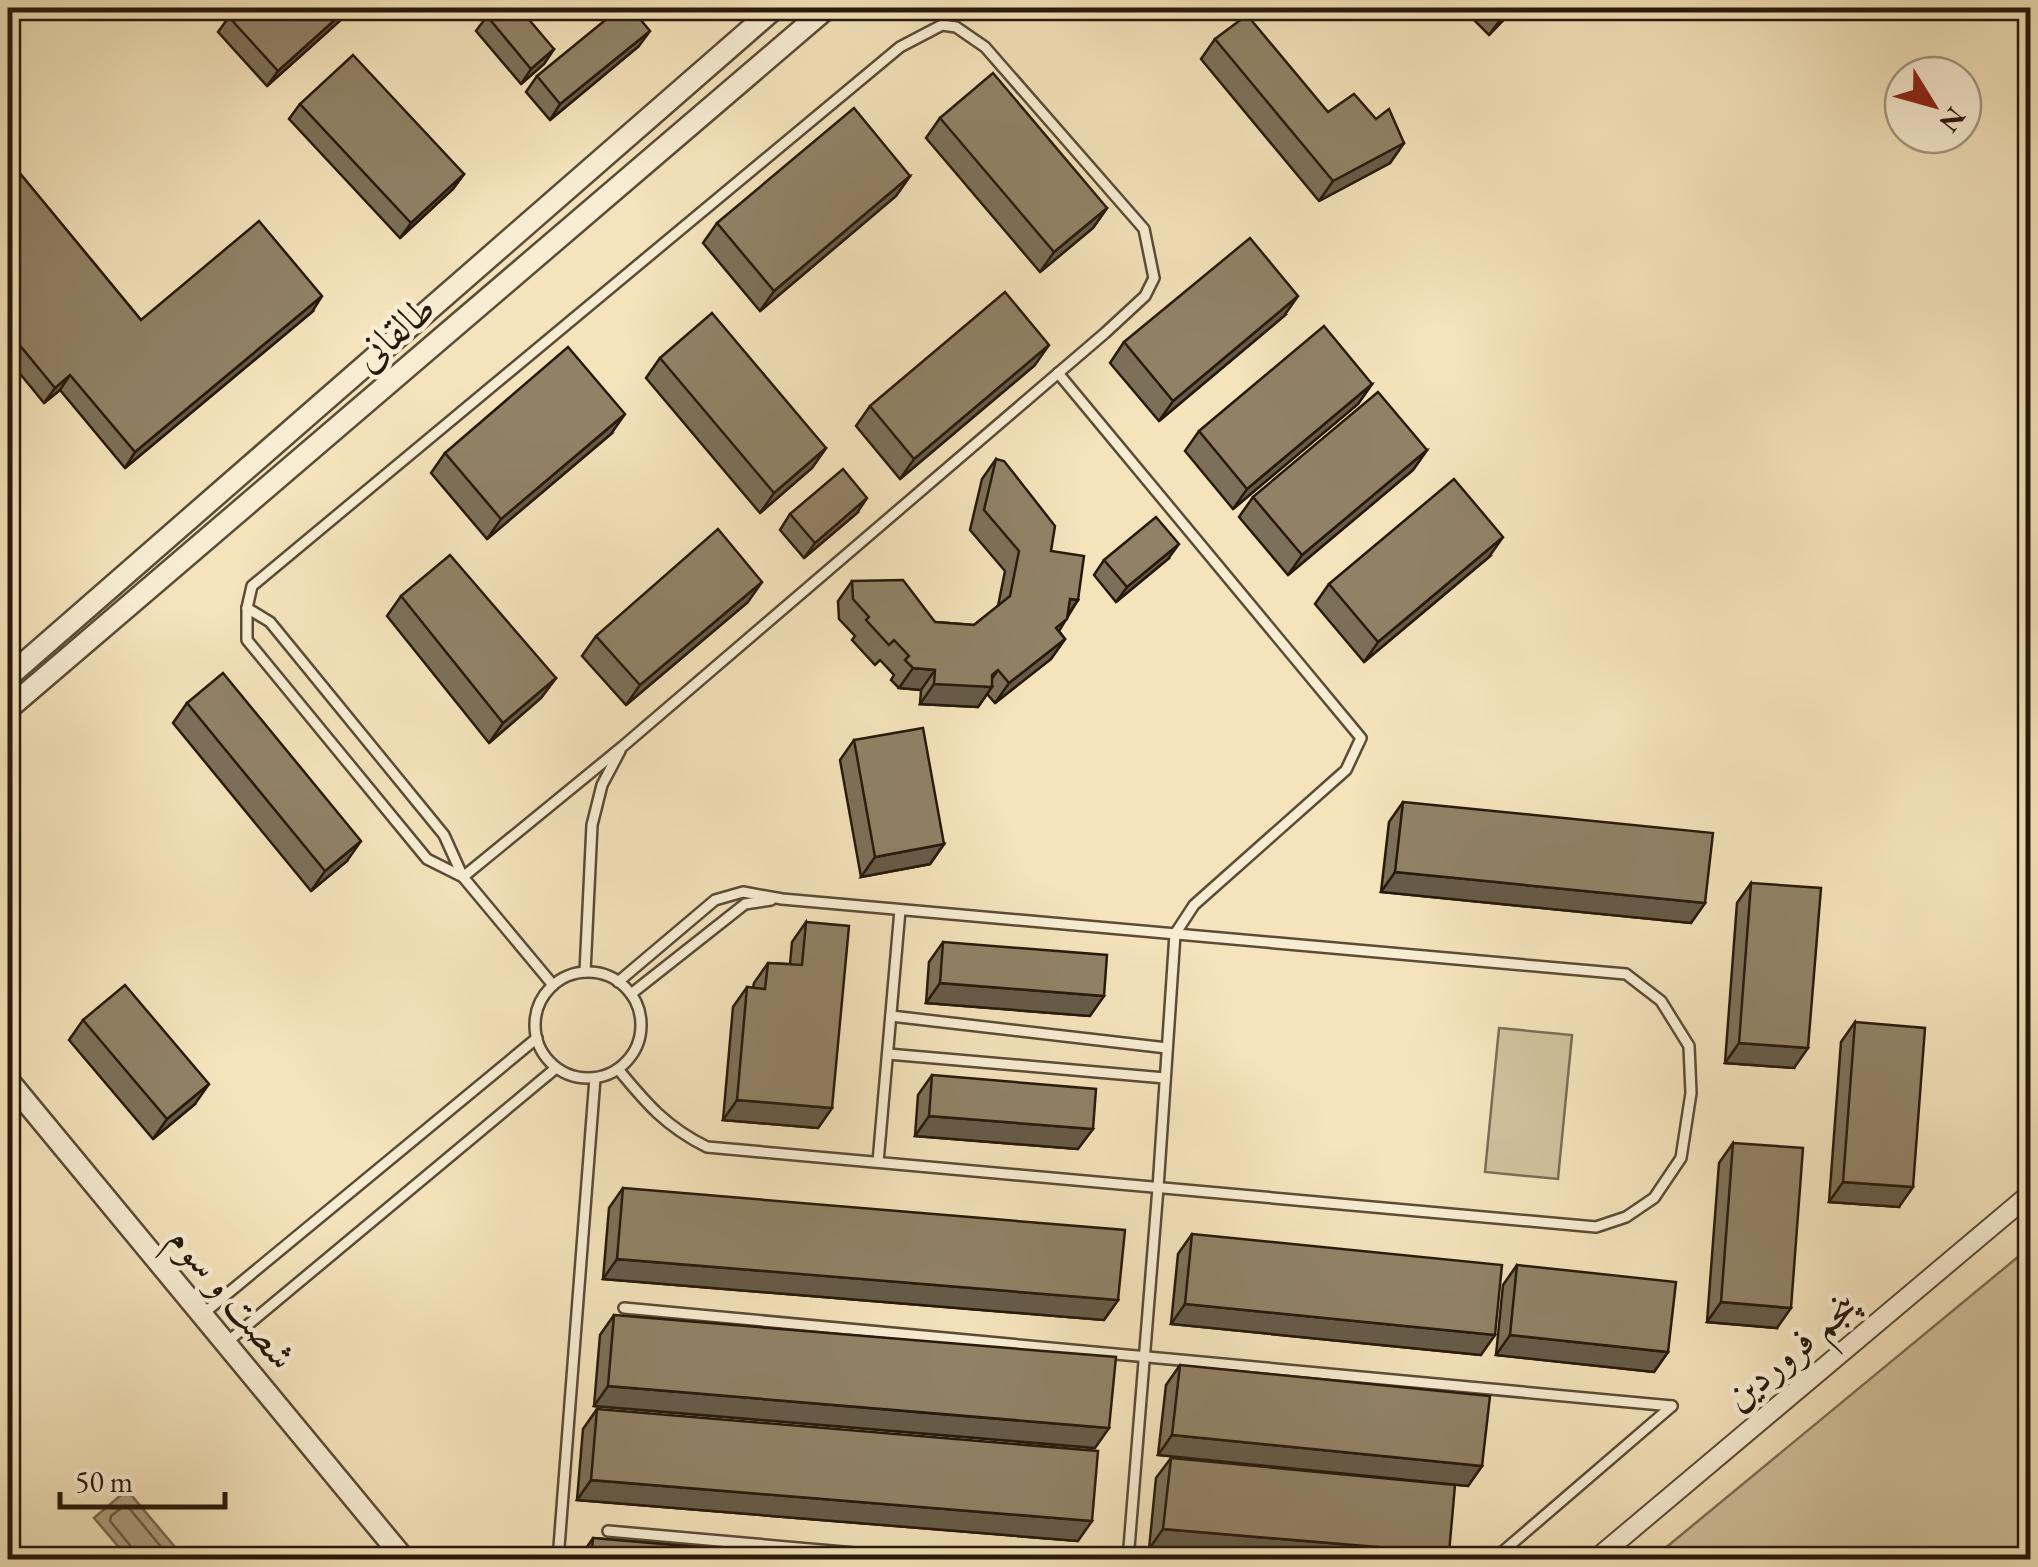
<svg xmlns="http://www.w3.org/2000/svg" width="2038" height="1567" font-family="'EB Garamond',Amiri,serif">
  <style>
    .green { fill: #d1c19d; stroke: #7c6d54; stroke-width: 2.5 }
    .water { fill: #ae9e7f; stroke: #786951; stroke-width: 2.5 }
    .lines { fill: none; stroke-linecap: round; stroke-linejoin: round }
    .shore { stroke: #6a5c45; stroke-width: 2.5 }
    .service-casing { stroke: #5a4c37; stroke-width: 14 }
    .minor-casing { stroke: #5a4c37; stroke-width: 22 }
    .tertiary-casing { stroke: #5a4c37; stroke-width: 25 }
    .service { stroke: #f8edd3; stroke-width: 9 }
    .minor { stroke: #f8edd3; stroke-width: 18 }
    .tertiary { stroke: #f8edd3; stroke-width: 20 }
    .wall { fill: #7d7059; stroke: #26190b; stroke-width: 2.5 }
    .shaded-wall { fill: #665b48; stroke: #26190b; stroke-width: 2.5 }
    .building { fill: #918267; stroke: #26190b; stroke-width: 2.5 }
    .labels { text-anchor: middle; stroke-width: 9; stroke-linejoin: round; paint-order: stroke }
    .street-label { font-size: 40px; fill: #26190b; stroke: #f8edd3 }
  </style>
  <rect width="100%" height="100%" fill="#f4e3bb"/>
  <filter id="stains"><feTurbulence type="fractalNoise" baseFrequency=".002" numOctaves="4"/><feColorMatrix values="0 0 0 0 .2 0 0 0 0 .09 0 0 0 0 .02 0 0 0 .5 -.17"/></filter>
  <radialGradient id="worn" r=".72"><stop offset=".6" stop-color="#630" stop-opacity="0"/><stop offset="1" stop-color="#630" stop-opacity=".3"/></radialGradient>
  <g class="green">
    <polygon points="1499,1028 1572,1035 1558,1179 1485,1172"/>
    <polygon points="2030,1247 2030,1559 1652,1559"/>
  </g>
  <polygon class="water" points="127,1490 185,1559 129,1559 94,1518"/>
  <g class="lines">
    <polyline class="shore" points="135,1560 134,1550 110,1521 111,1516 124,1506 129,1508 172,1560"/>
    <g class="service-casing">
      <g id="service">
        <polygon points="942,25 956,27 985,47 1144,229 1154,278 1145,296 1105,333 622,747 463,877 427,859 247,640 247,608 252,586 900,47"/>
        <polyline points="1058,373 1361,738 1346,770 1194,905 1175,934 1158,1188 1128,1560"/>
        <polyline points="247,608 270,622 444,835 463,877 553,985"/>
        <polyline points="585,972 592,825 602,785 620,751"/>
        <circle cx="588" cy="1025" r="53"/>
        <polyline points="631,994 745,904 771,900"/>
        <polyline points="891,1016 1167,1048"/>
        <polyline points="888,1054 1165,1078"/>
        <path d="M618,1069C646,1103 666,1127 707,1147L1596,1227L1626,1217L1654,1198L1681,1158L1691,1093L1689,1046L1661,1001L1626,974L782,899L743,892L715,900L618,982"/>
        <polyline points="878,1162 900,910"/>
        <polyline points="624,1308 1672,1406"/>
        <polyline points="204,1313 537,1038"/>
        <polyline points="226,1343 556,1068"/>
        <polyline points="608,1531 934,1560"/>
        <polyline points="558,1560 595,1078"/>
        <polyline points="1493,1560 1672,1406"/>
      </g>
    </g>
    <g class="minor-casing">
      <polyline id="minor" points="1595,1560 2030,1194"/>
    </g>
    <g class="tertiary-casing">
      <g id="tertiary">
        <polyline points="8,677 775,8"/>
        <polyline points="8,709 827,8"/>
        <polyline points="8,1080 405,1560"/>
      </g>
    </g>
    <use href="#service" class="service"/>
    <use href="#minor" class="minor"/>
    <use href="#tertiary" class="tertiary"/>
  </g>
  <g class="wall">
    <polygon points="354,8 267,86 218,32 229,17"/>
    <polygon points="1462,8 1515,8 1489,35"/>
    <polygon points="487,16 554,49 544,64 521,84 476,31"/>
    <polygon points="1215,39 1328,112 1376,119 1404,143 1390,163 1319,201 1201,59"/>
    <polygon points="639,46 550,120 526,92 537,76"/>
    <polygon points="300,104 464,174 453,189 400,238 289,119"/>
    <polygon points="940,118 1107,208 1093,228 1040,272 926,138"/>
    <polygon points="8,159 141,320 312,312 125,468 60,390 44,403 8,359"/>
    <polygon points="910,176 896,196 760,311 703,243 717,223"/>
    <polygon points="1284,316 1159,421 1110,363 1124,342"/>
    <polygon points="660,358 826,448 812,468 760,513 646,378"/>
    <polygon points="1035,365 900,479 856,426 870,406"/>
    <polygon points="1372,384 1358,404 1233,509 1185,451 1199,431"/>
    <polygon points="611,434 487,539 431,473 445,453"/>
    <polygon points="1427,450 1413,470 1288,575 1239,517 1253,497"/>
    <polygon points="996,459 1051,551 1078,600 1059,631 1065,639 1051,659 995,703 987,694 978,707 920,704 921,690 899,688 891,680 894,675 880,660 875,665 852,640 855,636 839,619 838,601 852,581 935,622 974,625 998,606 1005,571 970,530 982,479"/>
    <polygon points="857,513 804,558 780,530 790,514"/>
    <polygon points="1489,557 1364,662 1315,604 1329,584"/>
    <polygon points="1168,559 1116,602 1094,575 1104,560"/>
    <polygon points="401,596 556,678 541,698 489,743 387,616"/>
    <polygon points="748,602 626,705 582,656 596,636"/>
    <polygon points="187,703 347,861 311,891 173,723"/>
    <polygon points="854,740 944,844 930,864 861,877 840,760"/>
    <polygon points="1403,802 1705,903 1691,923 1381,892 1389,822"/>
    <polygon points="1751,883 1794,1068 1725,1063 1737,903"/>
    <polygon points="806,922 832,1108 818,1128 723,1120 733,1007 747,987 753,988 754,983 768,963 790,964 792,942"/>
    <polygon points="943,942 1090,1016 926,1003 929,962"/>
    <polygon points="83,1020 195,1104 153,1139 69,1040"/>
    <polygon points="1855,1022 1899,1207 1829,1202 1841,1042"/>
    <polygon points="932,1075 1078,1149 915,1136 918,1095"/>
    <polygon points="1733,1143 1777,1328 1707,1322 1719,1163"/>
    <polygon points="623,1188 1118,1300 1104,1320 603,1279 609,1208"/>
    <polygon points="1192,1234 1481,1355 1171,1324 1178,1254"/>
    <polygon points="1517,1265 1668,1352 1654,1372 1496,1355 1503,1285"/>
    <polygon points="614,1315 1095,1448 594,1406 600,1335"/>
    <polygon points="1180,1365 1482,1466 1468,1486 1158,1455 1166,1385"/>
    <polygon points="597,1409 1078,1541 577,1500 583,1429"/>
    <polygon points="1171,1458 1449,1553 1444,1560 1275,1560 1149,1549 1156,1478"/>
    <polygon points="593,1538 847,1560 578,1560"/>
  </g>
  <g class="shaded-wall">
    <polygon points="348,8 354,8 267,86 278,71"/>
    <polygon points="1512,8 1515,8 1489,35 1500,20"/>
    <polygon points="650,31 639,46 550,120 560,104"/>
    <polygon points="554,49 544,64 521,84 531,69"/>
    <polygon points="1404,143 1390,163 1319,201 1333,181"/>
    <polygon points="464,174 453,189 400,238 411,223"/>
    <polygon points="910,176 896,196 760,311 774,291"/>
    <polygon points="1107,208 1093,228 1040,272 1054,252"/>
    <polygon points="322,296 312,312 125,468 135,452"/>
    <polygon points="1298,296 1284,316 1159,421 1173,401"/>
    <polygon points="1049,345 1035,365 900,479 914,459"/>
    <polygon points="70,375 60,390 44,403 55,388"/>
    <polygon points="1372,384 1358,404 1233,509 1247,489"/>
    <polygon points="625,414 611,434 487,539 501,519"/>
    <polygon points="826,448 812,468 760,513 774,493"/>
    <polygon points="1427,450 1413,470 1288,575 1302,555"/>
    <polygon points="867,498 857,513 804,558 815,543"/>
    <polygon points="1503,537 1489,557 1364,662 1378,642"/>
    <polygon points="1179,544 1168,559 1116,602 1127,587"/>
    <polygon points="762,582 748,602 626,705 640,685"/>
    <polygon points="1070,599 1078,600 1064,620"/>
    <polygon points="1065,639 1051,659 995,703 1009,683"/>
    <polygon points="913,668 935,670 921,690 899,688"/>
    <polygon points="998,670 986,687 992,687 978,707 920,704 934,684 992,675"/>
    <polygon points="556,678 541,698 489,743 503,723"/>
    <polygon points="361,841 347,861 311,891 325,871"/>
    <polygon points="944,844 930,864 861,877 875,857"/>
    <polygon points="1395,872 1705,903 1691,923 1381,892"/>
    <polygon points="940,983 1104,996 1090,1016 926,1003"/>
    <polygon points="1739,1043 1808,1048 1794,1068 1725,1063"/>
    <polygon points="209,1084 195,1104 153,1139 167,1119"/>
    <polygon points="737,1100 832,1108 818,1128 723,1120"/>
    <polygon points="929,1116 1093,1129 1078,1149 915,1136"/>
    <polygon points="1843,1182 1913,1187 1899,1207 1829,1202"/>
    <polygon points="617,1259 1118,1300 1104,1320 603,1279"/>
    <polygon points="1721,1302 1791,1308 1777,1328 1707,1322"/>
    <polygon points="1185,1304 1495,1335 1481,1355 1171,1324"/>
    <polygon points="1510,1335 1668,1352 1654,1372 1496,1355"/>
    <polygon points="608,1386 1109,1428 1095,1448 594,1406"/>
    <polygon points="1172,1435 1482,1466 1468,1486 1158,1455"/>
    <polygon points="591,1480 1092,1521 1078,1541 577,1500"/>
    <polygon points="1163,1529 1449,1553 1444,1560 1275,1560 1149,1549"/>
  </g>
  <g class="building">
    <polygon points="239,8 348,8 278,71 229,17"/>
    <polygon points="497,8 519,8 554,49 531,69 487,16"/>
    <polygon points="620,8 631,8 650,31 560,104 537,76"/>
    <polygon points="1488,8 1512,8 1500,20"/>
    <polygon points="1247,15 1328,112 1354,94 1376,119 1389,109 1404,143 1333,181 1215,39"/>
    <polygon points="353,55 464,174 411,223 300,104"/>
    <polygon points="993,73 1107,208 1054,252 940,118"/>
    <polygon points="854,108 910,176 774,291 717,223"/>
    <polygon points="8,159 141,320 259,221 322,296 135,452 70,375 55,388 8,331"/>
    <polygon points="1250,238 1298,296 1173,401 1124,342"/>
    <polygon points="1005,292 1049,345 914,459 870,406"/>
    <polygon points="712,313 826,448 774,493 660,358"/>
    <polygon points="1324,326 1372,384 1247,489 1199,431"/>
    <polygon points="568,347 625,414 501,519 445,453"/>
    <polygon points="1378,392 1427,450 1302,555 1253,497"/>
    <polygon points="996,459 1004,461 1055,526 1051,551 1084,556 1078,600 1070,599 1067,619 1056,628 1065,639 1009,683 998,670 992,675 992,687 934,684 935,670 913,668 905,660 909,656 894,640 889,645 866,620 869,617 853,599 852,581 903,580 935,622 974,625 1010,596 1019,551 984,510"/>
    <polygon points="843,469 867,498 815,543 790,514"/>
    <polygon points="1454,479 1503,537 1378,642 1329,584"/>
    <polygon points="1156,517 1179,544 1127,587 1104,560"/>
    <polygon points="718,529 762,582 640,685 596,636"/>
    <polygon points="8,551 14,559 8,566"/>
    <polygon points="450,555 556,678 503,723 401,596"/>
    <polygon points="223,673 361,841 325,871 187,703"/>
    <polygon points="923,728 944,844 875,857 854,740"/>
    <polygon points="1403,802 1713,833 1705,903 1395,872"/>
    <polygon points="1751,883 1821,888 1808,1048 1739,1043"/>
    <polygon points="806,922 849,926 832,1108 737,1100 747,987 765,989 768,963 802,965"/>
    <polygon points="943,942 1107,955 1104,996 940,983"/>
    <polygon points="125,985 209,1084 167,1119 83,1020"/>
    <polygon points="1855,1022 1925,1028 1913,1187 1843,1182"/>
    <polygon points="932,1075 1096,1089 1093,1129 929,1116"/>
    <polygon points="1733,1143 1803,1148 1791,1308 1721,1302"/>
    <polygon points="623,1188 1125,1230 1118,1300 617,1259"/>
    <polygon points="1192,1234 1502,1265 1495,1335 1185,1304"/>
    <polygon points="1517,1265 1676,1282 1668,1352 1510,1335"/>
    <polygon points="614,1315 1116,1357 1109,1428 608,1386"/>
    <polygon points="1180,1365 1490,1396 1482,1466 1172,1435"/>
    <polygon points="597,1409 1098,1451 1092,1521 591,1480"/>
    <polygon points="1171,1458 1455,1485 1449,1553 1163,1529"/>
    <polygon points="593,1538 847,1560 591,1560"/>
  </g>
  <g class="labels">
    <g class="street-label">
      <text transform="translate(394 332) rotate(-41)" y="14">طالقانی</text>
      <text transform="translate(233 1297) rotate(50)" y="14">شصت و سوم</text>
      <text transform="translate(1790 1350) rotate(-40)" y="14">پنجم فروردین</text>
    </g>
  </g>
  <rect width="2038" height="1567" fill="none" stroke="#f4e3bb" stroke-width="40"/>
  <rect x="10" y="10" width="2018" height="1547" fill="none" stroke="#26190b" stroke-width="5"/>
  <rect x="20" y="20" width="1998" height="1527" fill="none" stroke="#26190b" stroke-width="2.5"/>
  <g transform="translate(1933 105) rotate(127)"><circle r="48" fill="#f8edd3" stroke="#a49883" stroke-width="2.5"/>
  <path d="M0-8L18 38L0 25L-18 38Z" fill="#8f2418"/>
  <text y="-15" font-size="28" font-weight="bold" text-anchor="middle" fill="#26190b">N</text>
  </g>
  <path d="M60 1492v15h165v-15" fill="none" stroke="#26190b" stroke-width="5"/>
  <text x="75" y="1492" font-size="30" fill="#26190b" stroke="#f8edd3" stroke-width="8" paint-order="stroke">50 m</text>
  <rect width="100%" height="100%" filter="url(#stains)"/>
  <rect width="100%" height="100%" fill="url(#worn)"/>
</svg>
